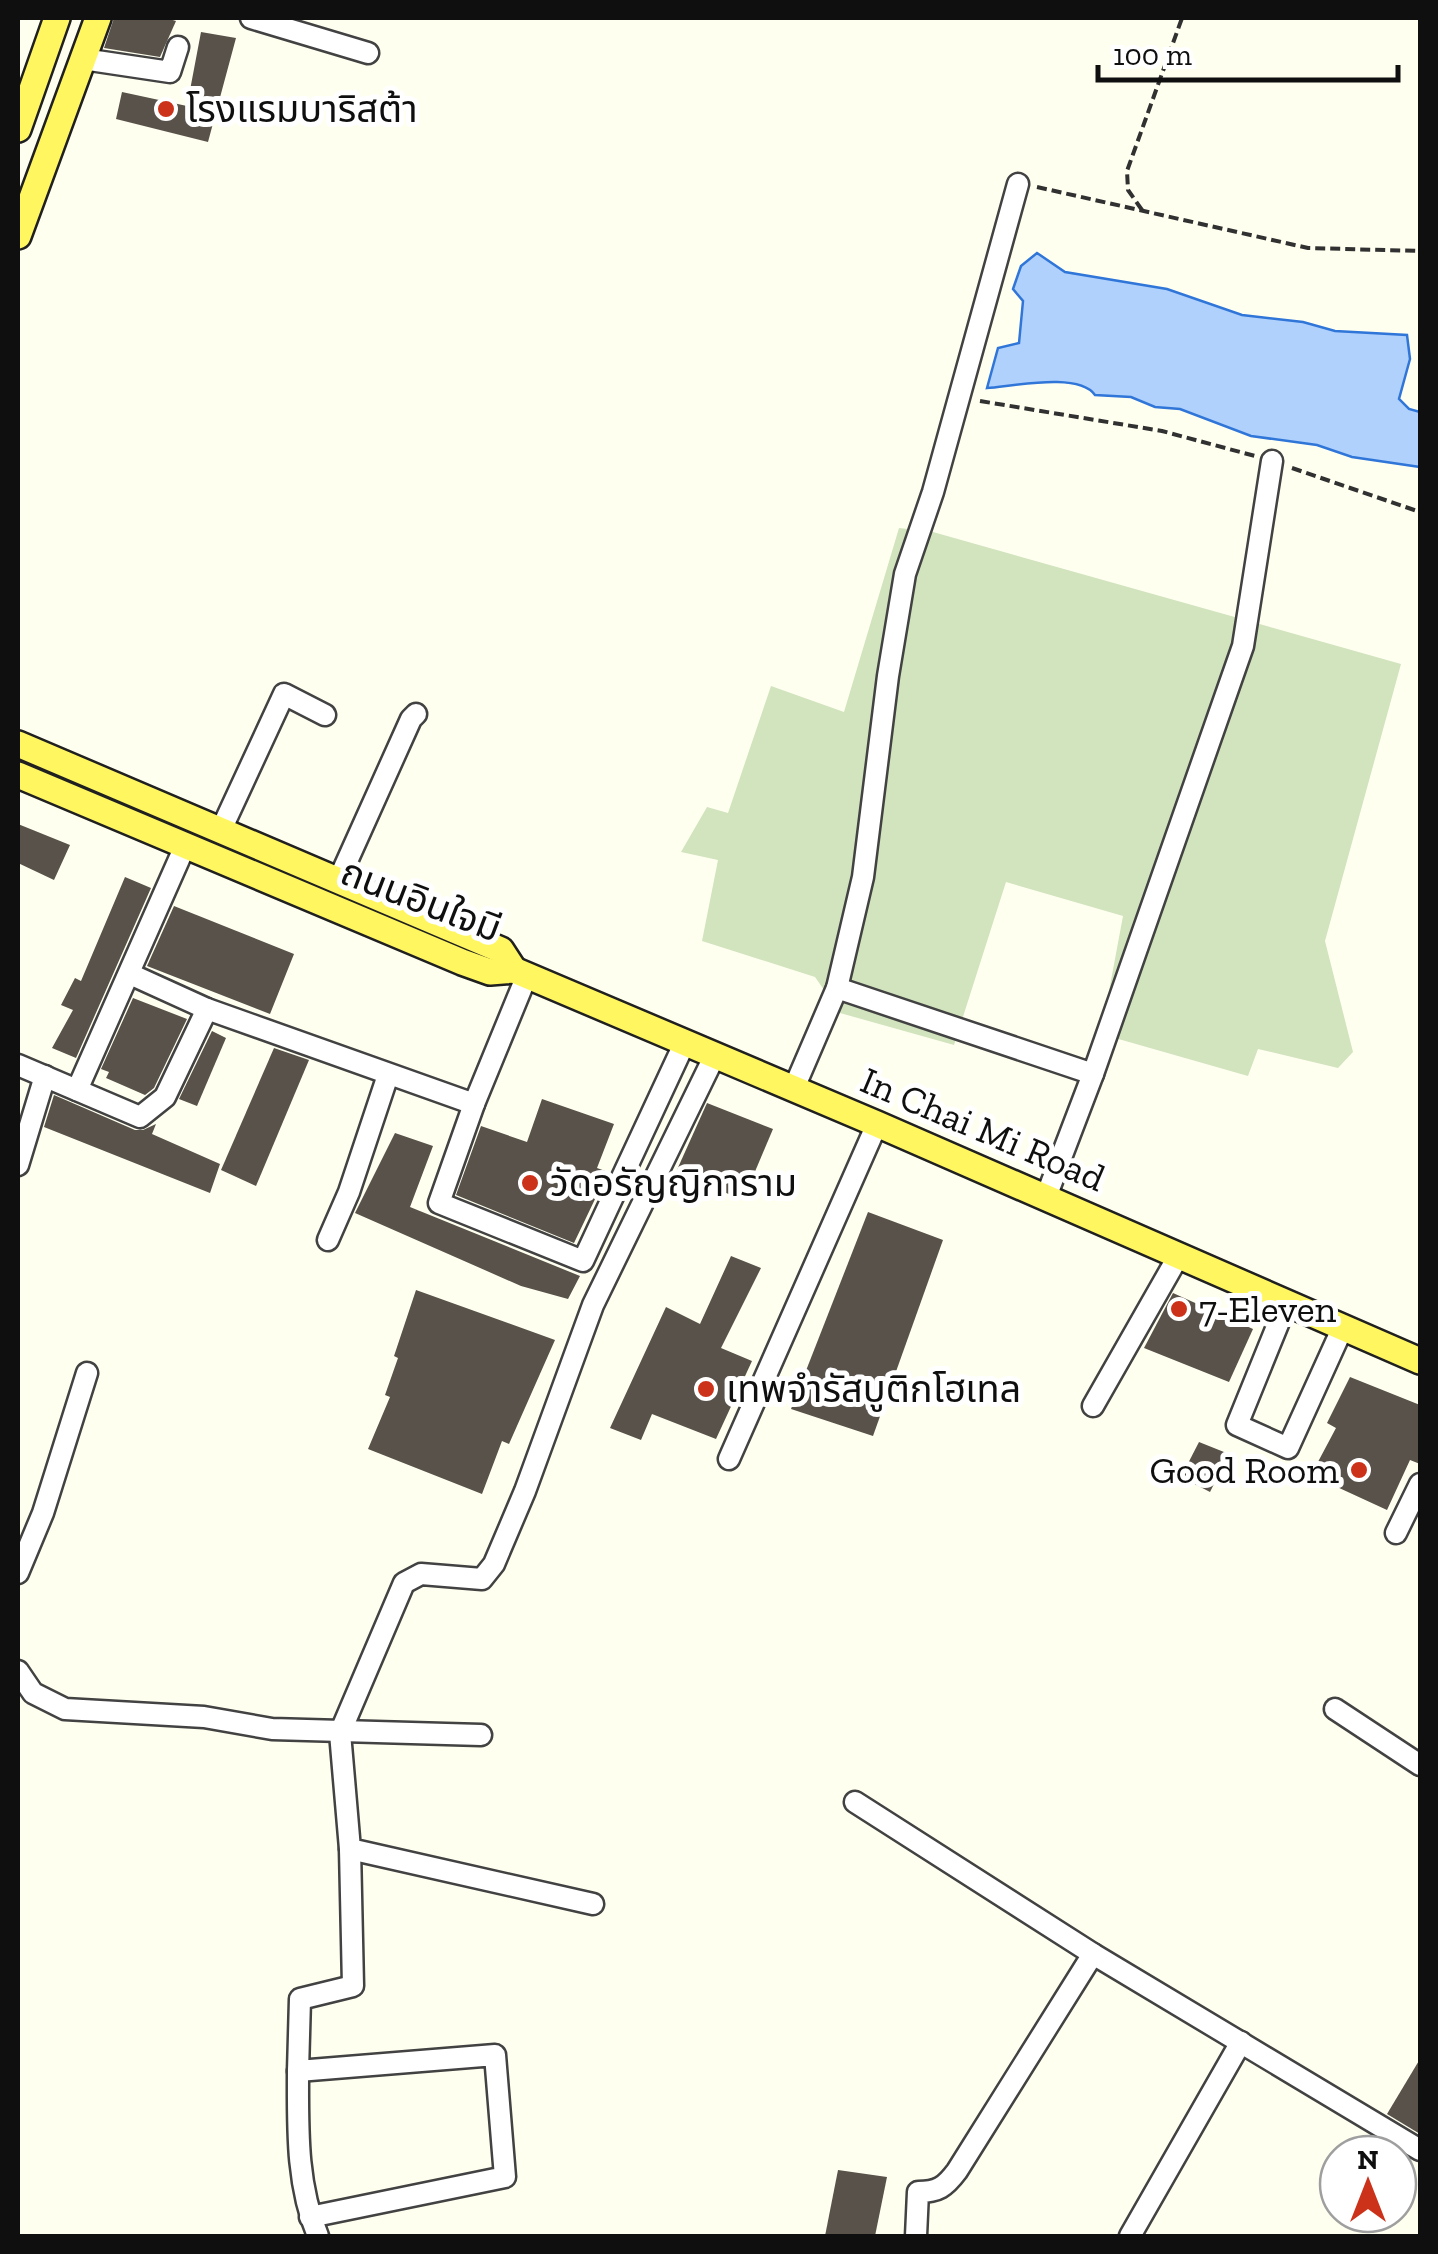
<svg xmlns="http://www.w3.org/2000/svg" width="1438" height="2254" font-family="'Zilla Slab','Noto Sans Thai',serif">
  <style>
    .cemetery { fill: #d1e4be }
    .water { fill: #b0d1fc; stroke: #3076d9; stroke-width: 2.5 }
    .building { fill: #58524a }
    .lines { fill: none; stroke-linecap: round; stroke-linejoin: round }
    .minor-casing { stroke: #424242; stroke-width: 25 }
    .major-casing { stroke: #202020; stroke-width: 30 }
    .path { stroke: #313131; stroke-width: 4; stroke-dasharray: 10 5; stroke-linecap: butt }
    .minor { stroke: #fff; stroke-width: 20 }
    .major { stroke: #fff660; stroke-width: 25 }
    .poi-dot { fill: #cc3219; stroke: #fff; stroke-width: 4 }
    .labels { text-anchor: middle; stroke-width: 10; stroke-linejoin: round; paint-order: stroke }
    .poi-label { font-size: 38px; fill: #0f0f0f; stroke: #fff; text-anchor: start }
    .street-label { font-size: 38px; fill: #0f0f0f; stroke: #fff }
  </style>
  <rect width="100%" height="100%" fill="#fffff0"/>
  <polygon class="cemetery" points="899,528 933,532 1401,664 1325,941 1353,1052 1338,1068 1258,1049 1248,1076 1101,1034 1123,916 1006,882 954,1045 840,1013 815,977 702,941 718,860 681,852 707,807 728,813 771,686 844,712"/>
  <path class="water" d="M1037,253L1065,272L1167,289L1242,315L1303,322L1335,331L1407,335L1410,359L1399,399L1409,409L1420,412V467L1352,457L1317,445L1251,436L1180,409L1155,407L1131,397L1095,395C1079,372 1014,386 987,388L998,348L1019,343L1023,301L1013,289L1021,266Z"/>
  <g class="building">
    <polygon points="114,18 166,18 176,21 160,57 104,48"/>
    <polygon points="201,32 236,38 208,142 116,119 122,92 187,106"/>
    <polygon points="18,824 70,845 54,880 18,863"/>
    <polygon points="125,877 151,888 76,1058 52,1048 73,1010 61,1005 75,978 81,981"/>
    <polygon points="174,906 294,954 270,1014 147,966"/>
    <polygon points="133,998 187,1019 154,1088 145,1095 106,1078 109,1072 101,1069"/>
    <polygon points="212,1031 226,1038 197,1106 179,1099"/>
    <polygon points="274,1048 309,1060 256,1186 221,1170"/>
    <polygon points="54,1095 135,1130 143,1130 156,1124 152,1134 220,1164 210,1193 44,1127"/>
    <polygon points="542,1099 614,1124 597,1168 608,1172 574,1243 456,1195 481,1126 527,1142"/>
    <polygon points="707,1103 773,1129 743,1200 676,1172"/>
    <polygon points="395,1133 433,1146 410,1207 580,1276 568,1299 521,1286 355,1213"/>
    <polygon points="868,1212 943,1240 873,1436 791,1409"/>
    <polygon points="731,1256 761,1268 721,1348 752,1361 716,1439 652,1414 641,1440 610,1428 666,1307 700,1324"/>
    <polygon points="416,1290 555,1340 509,1444 502,1441 482,1494 368,1449 390,1397 385,1395 398,1358 394,1356"/>
    <polygon points="1173,1293 1253,1329 1229,1382 1144,1348"/>
    <polygon points="1350,1377 1420,1405 1420,1464 1410,1460 1387,1510 1311,1475 1336,1428 1327,1423"/>
    <polygon points="1199,1442 1229,1454 1210,1492 1181,1477"/>
    <polygon points="1420,2059 1420,2134 1387,2114"/>
    <polygon points="838,2170 887,2177 875,2236 825,2236"/>
  </g>
  <g class="lines">
    <g class="minor-casing">
      <g id="minor">
        <polyline points="251,18 368,53"/>
        <polyline points="83,59 170,72 178,47"/>
        <polyline points="221,830 284,694 325,715"/>
        <polyline points="339,879 411,719 416,714"/>
        <polyline points="130,974 207,1009 474,1104 527,975"/>
        <polyline points="837,988 1093,1074 1243,646 1272,461"/>
        <polyline points="18,1065 140,1117 165,1097 207,1009"/>
        <polyline points="794,1088 837,988 863,877 888,676 905,574 933,492 1018,184"/>
        <polyline points="77,1090 185,846"/>
        <polyline points="474,1104 439,1203 583,1261 685,1042"/>
        <polyline points="18,1165 45,1076"/>
        <polyline points="1046,1197 1093,1074"/>
        <polyline points="328,1240 349,1192 388,1075"/>
        <polyline points="1287,1302 1237,1425 1288,1448 1343,1327"/>
        <polyline points="1093,1406 1179,1255"/>
        <polyline points="729,1459 877,1124"/>
        <polyline points="1396,1533 1420,1484"/>
        <polyline points="18,1573 43,1513 87,1373"/>
        <polyline points="18,1671 33,1693 65,1709 204,1717 272,1729 481,1735"/>
        <polyline points="1335,1709 1420,1765"/>
        <polyline points="855,1802 1093,1954"/>
        <polyline points="593,1904 350,1849 340,1733 404,1583 421,1574 482,1579 494,1564 525,1491 593,1305 715,1055"/>
        <path d="M298,2071C298,2127 296,2184 318,2236"/>
        <polyline points="310,2217 505,2177 495,2055 298,2071 300,1999 353,1986 350,1849"/>
        <path d="M916,2236L918,2192C938,2192 945,2187 957,2171L1093,1954L1420,2150"/>
        <polyline points="1130,2236 1241,2042"/>
      </g>
    </g>
    <g class="major-casing">
      <g id="major">
        <polyline points="18,129 57,18"/>
        <polyline points="18,236 98,18"/>
        <polyline points="18,744 501,950 514,970"/>
        <polyline points="18,775 462,962 490,972 514,970 877,1124 1420,1361"/>
      </g>
    </g>
    <g class="path">
      <polyline points="1037,187 1308,248 1420,251"/>
      <polyline points="1142,210 1128,190 1127,171 1182,18"/>
      <polyline points="980,401 1162,431 1255,456"/>
      <polyline points="1292,468 1420,512"/>
    </g>
    <use href="#minor" class="minor"/>
    <use href="#major" class="major"/>
  </g>
  <g class="poi-dot">
    <circle cx="166" cy="109" r="10"/>
    <circle cx="530" cy="1183" r="10"/>
    <circle cx="1179" cy="1309" r="10"/>
    <circle cx="706" cy="1389" r="10"/>
    <circle cx="1359" cy="1470" r="10"/>
  </g>
  <g class="labels">
    <g class="poi-label">
      <text x="186" y="122">โรงแรมบาริสต้า</text>
      <text x="550" y="1196">วัดอรัญญิการาม</text>
      <text x="1199" y="1322">7-Eleven</text>
      <text x="726" y="1402">เทพจำรัสบูติกโฮเทล</text>
      <text x="1339" y="1483" text-anchor="end">Good Room</text>
    </g>
    <g class="street-label">
      <text transform="translate(421 900) rotate(21)" y="13">ถนนอินใจมี</text>
      <text transform="translate(983 1129) rotate(23)" y="13">In Chai Mi Road</text>
    </g>
  </g>
  <rect width="1438" height="2254" fill="none" stroke="#0f0f0f" stroke-width="40"/>
  <g transform="translate(1368 2184)"><circle r="48" fill="#ffffff" stroke="#9f9f9f" stroke-width="2.5"/>
  <path d="M0-8L18 38L0 25L-18 38Z" fill="#cc3219"/>
  <text y="-15" font-size="28" font-weight="bold" text-anchor="middle" fill="#0f0f0f">N</text>
  </g>
  <path d="M1098 65v15h300v-15" fill="none" stroke="#0f0f0f" stroke-width="5"/>
  <text x="1113" y="65" font-size="30" fill="#0f0f0f" stroke="#ffffff" stroke-width="8" paint-order="stroke">100 m</text>
</svg>
